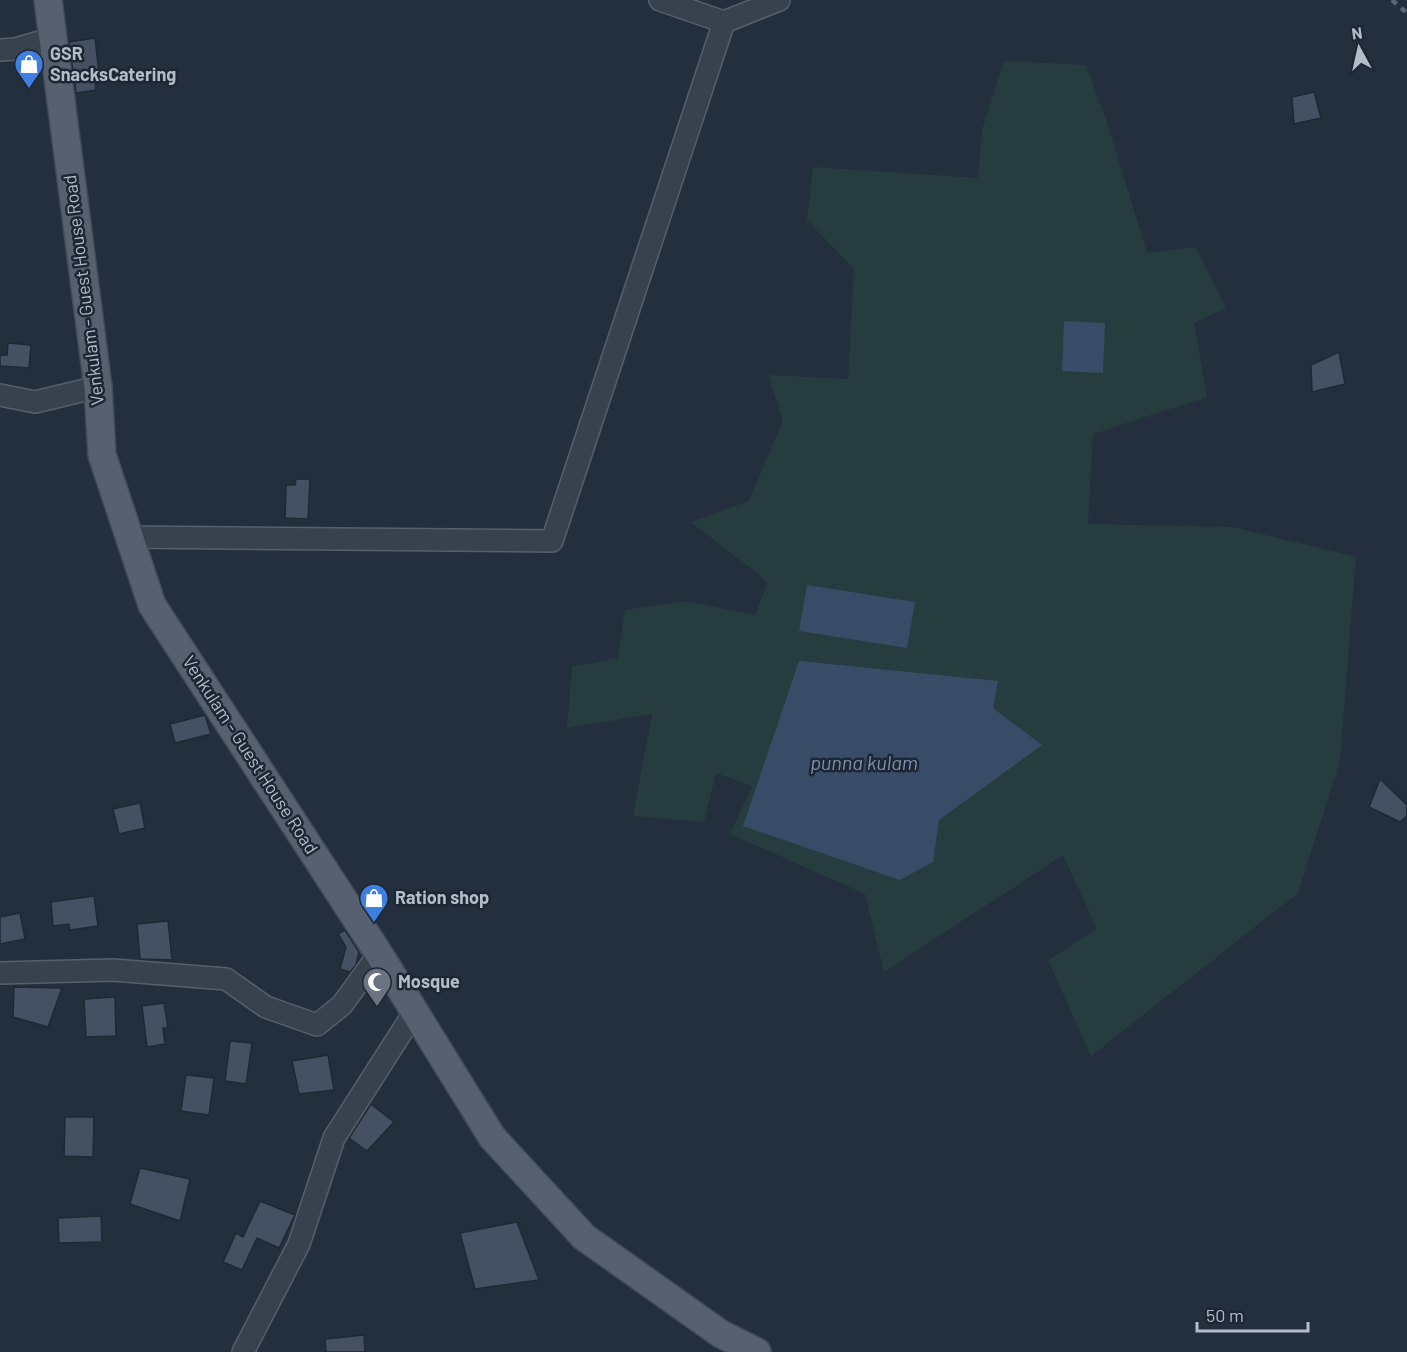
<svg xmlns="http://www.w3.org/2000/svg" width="1407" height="1352" font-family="Barlow,sans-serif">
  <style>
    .green { fill: #263c3f }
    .water { fill: #394c67 }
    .building { fill: #455162; stroke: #1f2835; stroke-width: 1.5 }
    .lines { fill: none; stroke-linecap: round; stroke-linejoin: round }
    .minor-casing { stroke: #565f6c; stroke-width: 24 }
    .major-casing { stroke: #414a57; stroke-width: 30 }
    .minor { stroke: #38414e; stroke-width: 21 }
    .major { stroke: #56606e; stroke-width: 27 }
    .rail { stroke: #5a6575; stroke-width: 4.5; stroke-dasharray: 6 6; stroke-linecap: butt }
    .labels { text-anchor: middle; stroke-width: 5; stroke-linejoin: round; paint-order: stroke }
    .poi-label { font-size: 18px; font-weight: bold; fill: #b4bcc9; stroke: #1d2633; text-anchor: start }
    .street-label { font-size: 18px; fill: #b4bcc9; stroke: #1d2633 }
    .water-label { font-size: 20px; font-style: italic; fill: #7c92b1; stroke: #1d2633 }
  </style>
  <rect width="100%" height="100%" fill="#242f3e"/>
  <polygon class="green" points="1004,61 1086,65 1108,125 1147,253 1196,247 1226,308 1194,323 1207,397 1093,434 1088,524 1233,527 1356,557 1340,761 1298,893 1091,1056 1048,960 1097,929 1063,855 884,972 865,894 730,834 752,786 716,773 704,822 633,816 652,714 567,728 572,667 618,658 625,610 687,601 755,615 768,582 691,522 749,501 783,420 768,375 848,379 854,269 807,220 813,167 978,178 982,130"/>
  <g class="water">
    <polygon points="1064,321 1105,323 1103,373 1062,371"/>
    <polygon points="807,585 915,602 907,648 799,631"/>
    <polygon points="799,661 998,681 993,708 1042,745 939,820 933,862 900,880 743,826"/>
  </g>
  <g class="building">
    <polygon points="95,38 99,73 94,74 96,90 76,93 69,42"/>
    <polygon points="1314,92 1321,118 1294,124 1292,97"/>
    <polygon points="8,343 31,345 29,368 0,366 0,355 7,355"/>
    <polygon points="1339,352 1345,384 1312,392 1311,365"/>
    <polygon points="296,479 310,479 308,519 285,518 286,485 295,485"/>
    <polygon points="205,715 211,734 175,743 170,724"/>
    <polygon points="1380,779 1407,805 1407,816 1400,822 1369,807"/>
    <polygon points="140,803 145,828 119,834 113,809"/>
    <polygon points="94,896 98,926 70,930 69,924 53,926 51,902"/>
    <polygon points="20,913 25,939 0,944 0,917"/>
    <polygon points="168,921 172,960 140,959 137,924"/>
    <polygon points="345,930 359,952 356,965 350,972 340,969 346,947 338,934"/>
    <polygon points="14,987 62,988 48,1027 13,1017"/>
    <polygon points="115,997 116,1036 86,1037 84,999"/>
    <polygon points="164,1003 168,1028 163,1028 165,1044 147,1047 142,1006"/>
    <polygon points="230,1041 252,1043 246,1084 225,1081"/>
    <polygon points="328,1055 334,1090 299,1094 292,1061"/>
    <polygon points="186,1075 214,1078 209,1115 181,1111"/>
    <polygon points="371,1104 394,1122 367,1151 349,1138"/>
    <polygon points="65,1117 94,1117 93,1157 64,1156"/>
    <polygon points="140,1168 190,1179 180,1221 130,1204"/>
    <polygon points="260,1201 295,1215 279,1248 257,1238 242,1270 223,1262 236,1233 243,1237"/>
    <polygon points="101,1216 102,1242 59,1243 58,1218"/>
    <polygon points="517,1222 539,1280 475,1289 460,1233"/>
    <polygon points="364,1335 365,1352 326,1352 325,1339"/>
  </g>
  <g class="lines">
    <g class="minor-casing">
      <g id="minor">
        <polyline points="660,0 724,22"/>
        <polyline points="0,50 15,49 53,38"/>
        <polyline points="0,395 35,402 98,387"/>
        <polyline points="129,537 552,541 724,22 779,0"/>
        <polyline points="0,973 113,970 226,979 266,1007 317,1025 342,1005 379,954"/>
        <polyline points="243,1352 299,1244 334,1138 415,1011"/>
      </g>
    </g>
    <g class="major-casing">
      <polyline id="major" points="48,0 98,387 102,455 152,605 379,954 492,1137 584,1237 721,1334 757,1352"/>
    </g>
    <use href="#minor" class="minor"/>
    <use href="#major" class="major"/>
    <polyline class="rail" points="1392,0 1407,13"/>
  </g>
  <defs>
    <g id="shop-pin" transform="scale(1.5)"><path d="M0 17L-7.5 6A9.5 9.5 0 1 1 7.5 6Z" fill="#3f7fe0" stroke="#1d2633"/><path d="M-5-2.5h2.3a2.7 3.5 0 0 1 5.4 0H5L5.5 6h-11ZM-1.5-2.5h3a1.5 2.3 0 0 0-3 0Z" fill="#fff"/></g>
    <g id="mosque-pin" transform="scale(1.5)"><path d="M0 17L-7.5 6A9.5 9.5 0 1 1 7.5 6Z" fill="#6b7280" stroke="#1d2633"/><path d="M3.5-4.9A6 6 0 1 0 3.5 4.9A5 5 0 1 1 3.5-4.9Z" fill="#fff"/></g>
  </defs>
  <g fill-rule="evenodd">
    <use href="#shop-pin" x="29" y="64"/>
    <use href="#shop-pin" x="374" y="898"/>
    <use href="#mosque-pin" x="377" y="982"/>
  </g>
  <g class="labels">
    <g class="poi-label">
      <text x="50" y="60">GSR<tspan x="50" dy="21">SnacksCatering</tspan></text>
      <text x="395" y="904">Ration shop</text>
      <text x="398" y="988">Mosque</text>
    </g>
    <g class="street-label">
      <text transform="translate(84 290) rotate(-97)" y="6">Venkulam - Guest House Road</text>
      <text transform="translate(250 755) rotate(57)" y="6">Venkulam - Guest House Road</text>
    </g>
    <g class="water-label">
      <text x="864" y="770">punna kulam</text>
    </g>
  </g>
  <g transform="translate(1359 48) rotate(352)" stroke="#1d2633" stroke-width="4.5" paint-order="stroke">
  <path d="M0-4.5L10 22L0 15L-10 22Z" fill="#b4bcc9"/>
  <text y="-9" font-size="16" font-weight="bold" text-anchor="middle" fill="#b4bcc9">N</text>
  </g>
  <path d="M1197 1322v9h111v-9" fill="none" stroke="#b4bcc9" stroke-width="3"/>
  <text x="1206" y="1322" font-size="18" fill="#b4bcc9" stroke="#1d2633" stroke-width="4.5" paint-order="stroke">50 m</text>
</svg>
